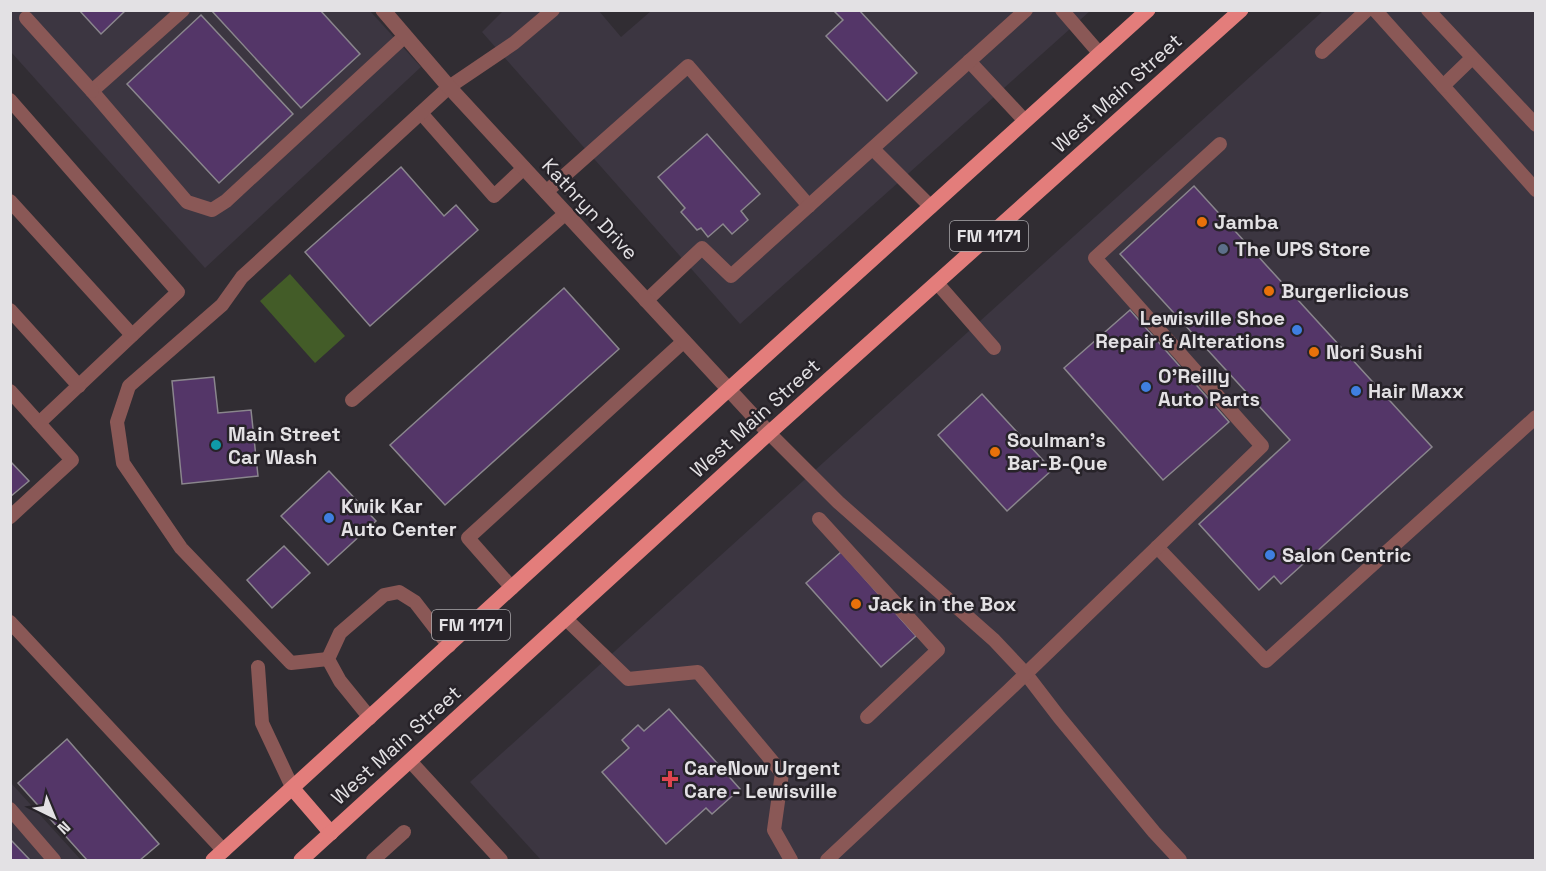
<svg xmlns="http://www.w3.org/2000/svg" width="1546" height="871" font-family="'Space Grotesk',sans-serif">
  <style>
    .built { fill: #3c3641 }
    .green { fill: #435c28 }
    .building { fill: #543668; stroke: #8a868d; stroke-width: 1.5 }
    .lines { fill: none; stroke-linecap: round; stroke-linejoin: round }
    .service { stroke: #8a5856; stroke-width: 14 }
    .minor { stroke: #8a5856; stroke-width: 15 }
    .primary { stroke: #e37d7b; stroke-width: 15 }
    .food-dot { fill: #e8710a; stroke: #272329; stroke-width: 2 }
    .service-dot { fill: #5c6f8a; stroke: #272329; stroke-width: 2 }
    .shop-dot { fill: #3f7fe0; stroke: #272329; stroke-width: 2 }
    .culture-dot { fill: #0f9aa8; stroke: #272329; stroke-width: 2 }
    .health-dot { fill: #e0444e; stroke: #272329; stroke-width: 2 }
    .labels { text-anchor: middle; stroke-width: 5; stroke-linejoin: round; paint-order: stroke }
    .shield { fill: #272329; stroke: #aba8ac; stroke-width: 1.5 }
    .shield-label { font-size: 18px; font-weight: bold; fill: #e3e1e4 }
    .street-label { font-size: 20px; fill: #e3e1e4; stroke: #272329 }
    .poi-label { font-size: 20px; font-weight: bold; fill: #e3e1e4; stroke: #272329; text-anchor: start }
  </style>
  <rect width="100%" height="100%" fill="#312d33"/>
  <g class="built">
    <polygon points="504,10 599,11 621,37 651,11 1090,11 740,324 482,32"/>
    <polygon points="10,11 370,11 421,67 205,268 11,52"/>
    <polygon points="1323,11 1535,11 1535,860 541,860 470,782"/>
    <polygon points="11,783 81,860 11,860"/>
  </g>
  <polygon class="green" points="290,274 345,336 315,363 260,301"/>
  <g class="building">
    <polygon points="79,10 126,10 101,34"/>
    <polygon points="211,10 320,10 360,54 301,108"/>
    <polygon points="833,10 859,10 917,73 887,101 826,36 843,20"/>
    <polygon points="201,15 293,114 219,183 127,84"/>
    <polygon points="707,134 760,194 741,211 748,220 732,234 723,224 708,237 701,228 697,230 681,212 685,208 658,177"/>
    <polygon points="401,167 444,216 456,205 478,230 370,326 305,252"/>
    <polygon points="1194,186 1432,447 1281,584 1274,576 1259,590 1199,524 1290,440 1120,254"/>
    <polygon points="564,288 619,349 445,505 390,445"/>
    <polygon points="1130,310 1229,422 1163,480 1064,368"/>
    <polygon points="214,377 218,413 251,410 258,476 182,484 172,381"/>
    <polygon points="982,394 1052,470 1007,511 938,435"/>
    <polygon points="10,461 29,481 10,497"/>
    <polygon points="329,471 376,521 328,565 281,516"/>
    <polygon points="284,546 310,573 272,608 247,580"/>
    <polygon points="841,552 916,636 881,667 806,583"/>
    <polygon points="669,709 740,789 712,814 706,808 666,844 602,772 629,748 622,740 638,725 644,731"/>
    <polygon points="67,739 159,844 140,860 87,860 18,783"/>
    <polygon points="10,839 30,860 10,860"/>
  </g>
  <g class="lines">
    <g class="service">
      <polyline points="183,10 92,91 187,202 212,210 226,201 405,36"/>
      <polyline points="1062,10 1100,54"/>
      <polyline points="1375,10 1536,190"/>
      <polyline points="1428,10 1536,125"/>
      <polyline points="26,18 92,91"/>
      <polyline points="1322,52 1367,10"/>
      <polyline points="969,61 1025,121"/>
      <polyline points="1443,86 1472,58"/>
      <polyline points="10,100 178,292 39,423"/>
      <polyline points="421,113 494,196 524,168"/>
      <polyline points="873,149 931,207"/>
      <polyline points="546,192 688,66 809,206"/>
      <polyline points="10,201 132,335"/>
      <polyline points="937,283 994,348"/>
      <polyline points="646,301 702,248 731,276 1026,10"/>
      <polyline points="10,310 79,386"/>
      <polyline points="10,391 72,460 10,517"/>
      <polyline points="352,400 566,213"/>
      <polyline points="769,433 838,502 994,640 1026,674 1059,717 1154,832 1180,860"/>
      <polyline points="819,519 938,650 867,717"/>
      <polyline points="1157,547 1266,661 1536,417"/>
      <polyline points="512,588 468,538 684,341"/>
      <polyline points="566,619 628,679 698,672 782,773 774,830 791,860"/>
      <polyline points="10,622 224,851"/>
      <polyline points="328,659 291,663 181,548 123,463 117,422 129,386 222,305 242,277 449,87 514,43 553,10"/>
      <polyline points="258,667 262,723 293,789"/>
      <polyline points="370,718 340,681 328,659 340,633 384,595 399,592 415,602 449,646"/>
      <polyline points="410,761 501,860"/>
      <polyline points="10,809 54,860"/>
      <polyline points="373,860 404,832"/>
      <polyline points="827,860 1008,691 1262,446 1095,258 1220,144"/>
    </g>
    <polyline class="minor" points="383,10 449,87 769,433"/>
    <g class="primary">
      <polyline points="293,789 331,833"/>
      <polyline points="213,860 729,389 1148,10"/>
      <polyline points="301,860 769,433 1241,10"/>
    </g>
  </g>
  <g class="food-dot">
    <circle cx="1202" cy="222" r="6"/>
    <circle cx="1269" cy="291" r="6"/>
    <circle cx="1314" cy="352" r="6"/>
    <circle cx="995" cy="452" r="6"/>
    <circle cx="856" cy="604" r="6"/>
  </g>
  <circle class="service-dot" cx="1223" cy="249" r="6"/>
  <g class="shop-dot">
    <circle cx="1297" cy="330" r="6"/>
    <circle cx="1146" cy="387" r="6"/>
    <circle cx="1356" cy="391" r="6"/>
    <circle cx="329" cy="518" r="6"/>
    <circle cx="1270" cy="555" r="6"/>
  </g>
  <circle class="culture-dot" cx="216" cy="445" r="6"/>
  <path class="health-dot" d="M667 770h6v6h6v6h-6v6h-6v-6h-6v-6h6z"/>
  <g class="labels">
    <g class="shield">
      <rect x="950" y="221" width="78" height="30" rx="4.5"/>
      <rect x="432" y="610" width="78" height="30" rx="4.5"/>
    </g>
    <g class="shield-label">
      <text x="989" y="242">FM 1171</text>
      <text x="471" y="631">FM 1171</text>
    </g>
    <g class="street-label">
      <text transform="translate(1117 93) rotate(-42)" y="7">West Main Street</text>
      <text transform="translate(590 209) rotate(47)" y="7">Kathryn Drive</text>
      <text transform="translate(755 418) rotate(-42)" y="7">West Main Street</text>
      <text transform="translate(396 745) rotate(-42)" y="7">West Main Street</text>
    </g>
    <g class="poi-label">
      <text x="1214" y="229">Jamba</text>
      <text x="1235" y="256">The UPS Store</text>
      <text x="1281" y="298">Burgerlicious</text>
      <text x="1285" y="325" text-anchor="end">Lewisville Shoe<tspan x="1285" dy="23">Repair &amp; Alterations</tspan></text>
      <text x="1326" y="359">Nori Sushi</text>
      <text x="1158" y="383">O'Reilly<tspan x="1158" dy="23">Auto Parts</tspan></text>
      <text x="1368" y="398">Hair Maxx</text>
      <text x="228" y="441">Main Street<tspan x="228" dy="23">Car Wash</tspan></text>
      <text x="1007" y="447">Soulman's<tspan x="1007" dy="23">Bar-B-Que</tspan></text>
      <text x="341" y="513">Kwik Kar<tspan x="341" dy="23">Auto Center</tspan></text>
      <text x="1282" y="562">Salon Centric</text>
      <text x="868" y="611">Jack in the Box</text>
      <text x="684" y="775">CareNow Urgent<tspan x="684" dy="23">Care - Lewisville</tspan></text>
    </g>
  </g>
  <rect width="1546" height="871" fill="none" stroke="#e3e1e4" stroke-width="24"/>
  <g transform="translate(54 817) rotate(137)" stroke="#272329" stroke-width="4.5" paint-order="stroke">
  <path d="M0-4.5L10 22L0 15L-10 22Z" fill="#e3e1e4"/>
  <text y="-9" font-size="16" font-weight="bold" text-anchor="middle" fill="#e3e1e4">N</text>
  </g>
</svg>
